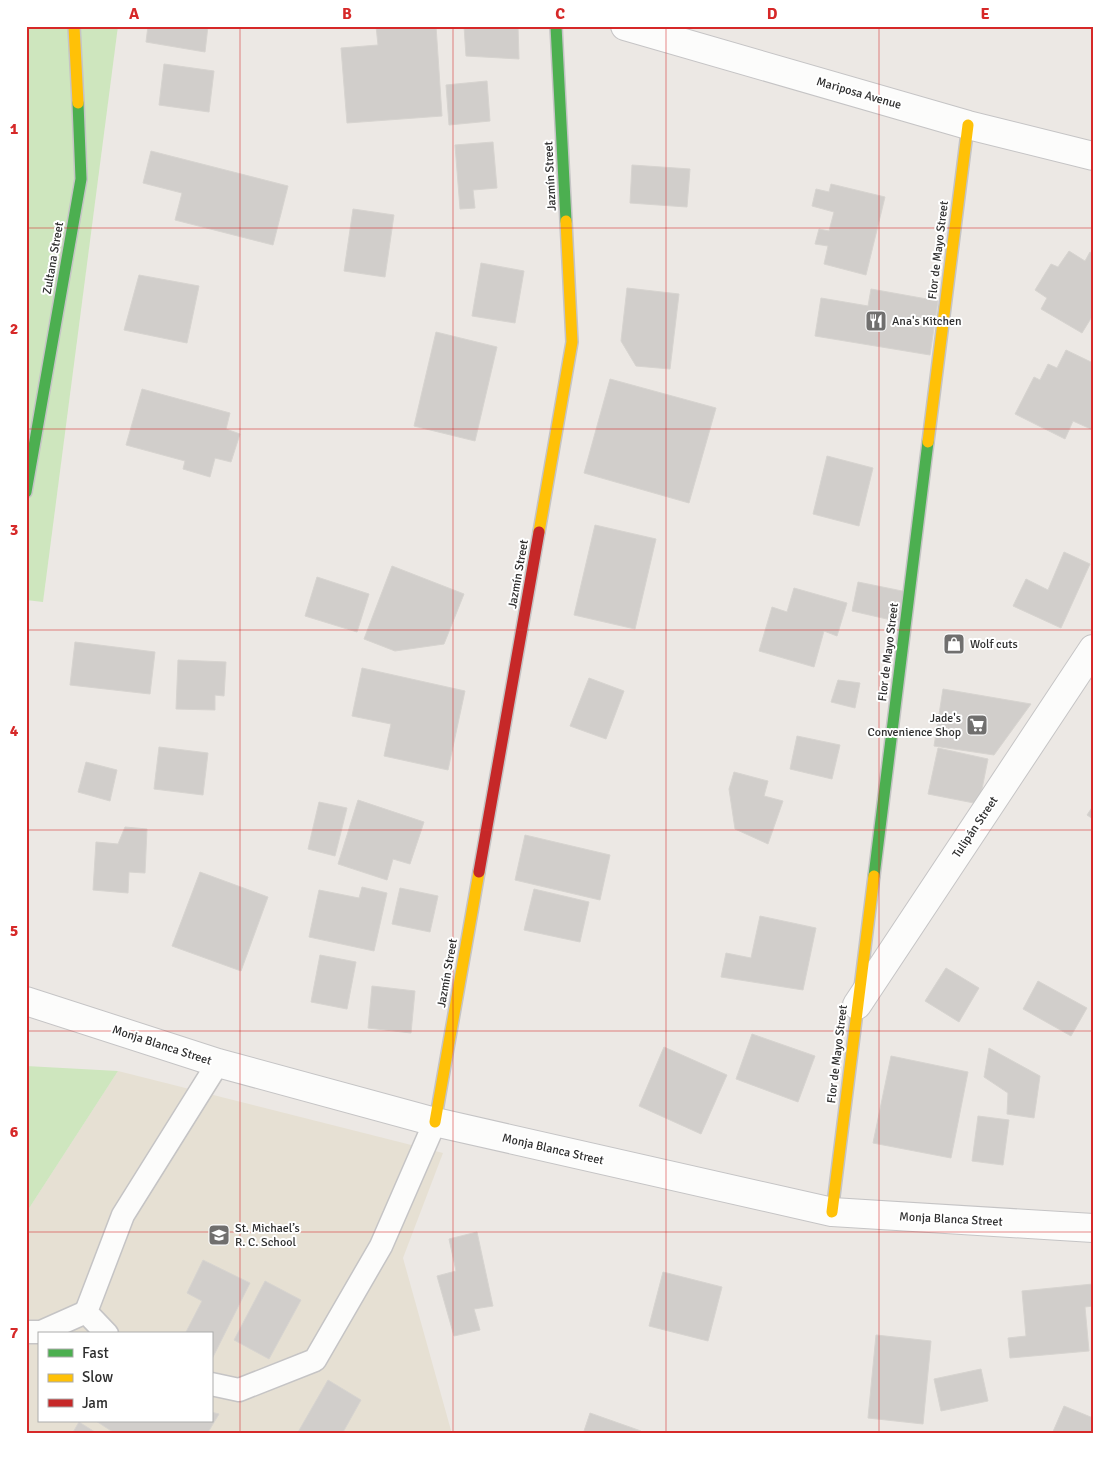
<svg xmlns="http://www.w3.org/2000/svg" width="1119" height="1460" font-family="Signika,sans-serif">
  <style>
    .education { fill: #e6e0d3; fill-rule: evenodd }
    .grass { fill: #cee6be }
    .building { fill: #d1cecb; stroke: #d7d4d0 }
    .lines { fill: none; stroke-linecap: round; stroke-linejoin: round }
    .lane-casing { stroke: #c5c4c5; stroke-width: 25 }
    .street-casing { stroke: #c5c4c5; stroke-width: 30 }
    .fast-casing { stroke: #c5c4c5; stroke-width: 14 }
    .slow-casing { stroke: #c5c4c5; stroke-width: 14 }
    .jam-casing { stroke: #c5c4c5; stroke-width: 14 }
    .lane { stroke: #fcfcfb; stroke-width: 22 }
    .street { stroke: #fcfcfb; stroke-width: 28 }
    .fast { stroke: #4caf50; stroke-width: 11 }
    .slow { stroke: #ffc107; stroke-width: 11 }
    .jam { stroke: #c62828; stroke-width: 11 }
    .grid { fill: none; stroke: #d62828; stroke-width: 1; stroke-opacity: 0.55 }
    .labels { text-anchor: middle; stroke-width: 4; stroke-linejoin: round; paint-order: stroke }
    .street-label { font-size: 12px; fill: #2e2e2e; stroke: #fff }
    .poi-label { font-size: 12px; fill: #2e2e2e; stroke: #fff; text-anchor: start }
    .neatline { fill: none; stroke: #d62828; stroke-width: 2 }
    .grid-label { font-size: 16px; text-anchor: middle; font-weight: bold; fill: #d62828 }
  </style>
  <rect width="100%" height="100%" fill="#ece8e4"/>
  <path class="education" d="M118,1071L443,1153L403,1258L452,1434H26V1213ZM39,1334H211V1421H39Z"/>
  <g class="grass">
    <polygon points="26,26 118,26 43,602 26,600"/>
    <polygon points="26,1066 118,1071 26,1213"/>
  </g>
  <g class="building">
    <polygon points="148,26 208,26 205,52 146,42"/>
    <polygon points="376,26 436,26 442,116 347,123 341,48 378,45"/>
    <polygon points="464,26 518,26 519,59 466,56"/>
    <polygon points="164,64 214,71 209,112 159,105"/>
    <polygon points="487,81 490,121 449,125 446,85"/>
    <polygon points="493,142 497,188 473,190 475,208 460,209 455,145"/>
    <polygon points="151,151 288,186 273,245 175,220 182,193 143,183"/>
    <polygon points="632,165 690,169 687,207 630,203"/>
    <polygon points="831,184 885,197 866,275 824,264 828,246 815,244 819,229 829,231 834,212 812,206 816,189 829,192"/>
    <polygon points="353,209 394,215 385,277 344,271"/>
    <polygon points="1069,251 1085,261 1090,252 1093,254 1093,315 1082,333 1041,309 1047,298 1035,290 1051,264 1058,267"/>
    <polygon points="481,263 524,271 515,323 472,316"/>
    <polygon points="139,275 199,286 187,343 124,330"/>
    <polygon points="627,288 679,294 670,369 636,366 621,341"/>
    <polygon points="871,289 938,301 930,355 815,336 821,298 868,306"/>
    <polygon points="436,332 497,347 475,441 414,426"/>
    <polygon points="1066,350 1093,363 1093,430 1073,421 1065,439 1015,414 1034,377 1040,380 1048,364 1057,368"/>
    <polygon points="610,379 716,408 689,503 584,473"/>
    <polygon points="142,389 230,413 226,429 240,434 231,462 215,458 210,477 183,469 185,461 126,445"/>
    <polygon points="827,456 873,468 859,526 813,514"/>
    <polygon points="595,525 656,539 635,629 574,615"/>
    <polygon points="1064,552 1090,564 1061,628 1013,606 1026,579 1048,590"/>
    <polygon points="392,566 464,594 444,644 395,651 364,639"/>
    <polygon points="317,577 369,594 357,632 305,616"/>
    <polygon points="858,582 907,592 900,622 852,611"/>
    <polygon points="794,588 847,603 837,636 824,631 814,667 759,651 772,607 787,612"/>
    <polygon points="75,642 155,652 150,694 70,685"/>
    <polygon points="178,660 226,662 224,696 215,695 215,710 176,709"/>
    <polygon points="362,668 465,691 448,770 384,756 391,724 352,716"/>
    <polygon points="589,678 624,691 606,739 570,726"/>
    <polygon points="838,680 860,683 855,708 831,702"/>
    <polygon points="943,689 1031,704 994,755 934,746"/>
    <polygon points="797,736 840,745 832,779 790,769"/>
    <polygon points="159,747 208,753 203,795 154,789"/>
    <polygon points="938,748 988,759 979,804 928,794"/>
    <polygon points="86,762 117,770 110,801 78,792"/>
    <polygon points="734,772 768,781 764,796 783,801 768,844 735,829 729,789"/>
    <polygon points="358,800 424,822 410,864 393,859 387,880 338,864"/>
    <polygon points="319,802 347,808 335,856 308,849"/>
    <polygon points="1093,806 1093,819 1087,815"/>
    <polygon points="125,827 147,829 145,873 129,872 128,893 93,890 96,842 118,844"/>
    <polygon points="525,835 610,855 600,900 515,880"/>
    <polygon points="200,872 268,897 241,971 172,946"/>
    <polygon points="362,887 387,893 374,951 309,937 319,890 359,898"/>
    <polygon points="400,888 438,896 430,932 392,924"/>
    <polygon points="534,889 589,902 580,942 524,930"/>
    <polygon points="760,916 816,928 803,990 721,977 726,953 751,958"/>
    <polygon points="320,955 356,962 347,1009 311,1002"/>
    <polygon points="946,968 979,988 959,1022 925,1001"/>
    <polygon points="1038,981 1087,1008 1071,1036 1023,1009"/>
    <polygon points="372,986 415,991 411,1033 368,1028"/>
    <polygon points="752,1034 815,1056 798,1102 736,1079"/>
    <polygon points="664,1047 727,1075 701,1134 639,1106"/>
    <polygon points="989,1048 1040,1076 1034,1118 1007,1114 1008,1093 984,1077"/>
    <polygon points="891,1056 968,1072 951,1158 873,1143"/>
    <polygon points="978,1116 1009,1120 1003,1165 972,1161"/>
    <polygon points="477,1232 493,1306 474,1309 480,1330 454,1336 437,1276 456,1271 449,1239"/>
    <polygon points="203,1260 250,1283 211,1361 211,1334 185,1334 202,1301 187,1293"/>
    <polygon points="663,1272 722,1287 708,1341 649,1326"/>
    <polygon points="265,1281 301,1300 269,1359 234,1340"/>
    <polygon points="1093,1284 1093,1306 1085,1307 1089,1351 1010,1358 1008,1338 1026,1336 1022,1291"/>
    <polygon points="876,1335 931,1341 923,1424 868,1418"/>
    <polygon points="981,1369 988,1401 941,1411 934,1379"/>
    <polygon points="328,1380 361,1400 342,1434 297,1434"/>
    <polygon points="1064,1406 1093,1418 1093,1434 1052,1434"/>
    <polygon points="211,1412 219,1414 207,1434 116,1434 96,1421 211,1421"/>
    <polygon points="590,1413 641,1431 640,1434 583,1434"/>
    <polygon points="79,1422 98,1434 72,1434"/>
  </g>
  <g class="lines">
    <g class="lane-casing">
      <g id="lane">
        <polyline points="26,1332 41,1332 86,1312"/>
        <polyline points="107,1334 86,1312 123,1215 218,1063"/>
        <polyline points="211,1384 239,1390 315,1360 381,1246 435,1122"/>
      </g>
    </g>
    <g class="street-casing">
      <g id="street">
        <polyline points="625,26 968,125 1093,156"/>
        <polyline points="26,1001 218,1063 435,1122 832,1212 1093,1228"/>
        <polyline points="857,1005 1093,649"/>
      </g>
    </g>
    <g class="fast-casing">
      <g id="fast">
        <polyline points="556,26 566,221"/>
        <polyline points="26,492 81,179 78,103"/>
        <polyline points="874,876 928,442"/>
      </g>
    </g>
    <g class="slow-casing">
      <g id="slow">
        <polyline points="74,26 78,103"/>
        <polyline points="928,442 968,125"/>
        <polyline points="539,532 572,342 566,221"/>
        <polyline points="435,1122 479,872"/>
        <polyline points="832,1212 874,876"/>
      </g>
    </g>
    <g class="jam-casing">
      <polyline id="jam" points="479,872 539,532"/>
    </g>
    <use href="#lane" class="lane"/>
    <use href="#street" class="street"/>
    <use href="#fast" class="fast"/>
    <use href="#slow" class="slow"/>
    <use href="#jam" class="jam"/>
  </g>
  <path class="grid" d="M240,26V1434M453,26V1434M666,26V1434M879,26V1434M26,228H1093M26,429H1093M26,630H1093M26,830H1093M26,1031H1093M26,1232H1093"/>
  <defs>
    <g id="restaurant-square" transform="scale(1.125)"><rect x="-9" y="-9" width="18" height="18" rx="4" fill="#706f6e" stroke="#fff"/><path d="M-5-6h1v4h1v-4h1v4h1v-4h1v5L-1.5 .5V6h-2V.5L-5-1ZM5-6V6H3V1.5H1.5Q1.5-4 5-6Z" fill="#fff"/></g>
    <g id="shop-square" transform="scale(1.125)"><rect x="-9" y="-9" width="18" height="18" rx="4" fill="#706f6e" stroke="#fff"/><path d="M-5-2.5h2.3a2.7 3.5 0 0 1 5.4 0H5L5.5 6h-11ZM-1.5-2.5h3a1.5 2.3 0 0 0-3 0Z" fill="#fff"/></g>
    <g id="supermarket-square" transform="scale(1.125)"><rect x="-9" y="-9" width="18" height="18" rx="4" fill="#706f6e" stroke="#fff"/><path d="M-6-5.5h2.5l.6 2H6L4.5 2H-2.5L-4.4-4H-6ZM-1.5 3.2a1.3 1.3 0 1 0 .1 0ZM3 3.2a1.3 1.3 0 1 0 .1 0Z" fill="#fff"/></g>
    <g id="school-square" transform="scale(1.125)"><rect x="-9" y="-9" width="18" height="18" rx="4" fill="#706f6e" stroke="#fff"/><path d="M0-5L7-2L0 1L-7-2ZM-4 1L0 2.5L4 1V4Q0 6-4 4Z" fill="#fff"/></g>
  </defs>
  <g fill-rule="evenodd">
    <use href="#restaurant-square" x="876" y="321"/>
    <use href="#shop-square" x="954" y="644"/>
    <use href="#supermarket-square" x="977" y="725"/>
    <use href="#school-square" x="219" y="1235"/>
  </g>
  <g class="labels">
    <g class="street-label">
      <text transform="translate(859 93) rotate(16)" y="4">Mariposa Avenue</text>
      <text transform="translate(550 176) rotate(-93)" y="4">Jazmín Street</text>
      <text transform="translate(938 250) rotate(-83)" y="4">Flor de Mayo Street</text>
      <text transform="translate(53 258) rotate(-80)" y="4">Zultana Street</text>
      <text transform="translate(518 574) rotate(-80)" y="4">Jazmín Street</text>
      <text transform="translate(888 652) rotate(-83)" y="4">Flor de Mayo Street</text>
      <text transform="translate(975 827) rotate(-56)" y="4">Tulipán Street</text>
      <text transform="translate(447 973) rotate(-80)" y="4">Jazmín Street</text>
      <text transform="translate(162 1045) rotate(18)" y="4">Monja Blanca Street</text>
      <text transform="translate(837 1054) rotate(-83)" y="4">Flor de Mayo Street</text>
      <text transform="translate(553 1149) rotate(13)" y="4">Monja Blanca Street</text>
      <text transform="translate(951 1219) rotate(3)" y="4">Monja Blanca Street</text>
    </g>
    <g class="poi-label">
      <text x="892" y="325">Ana's Kitchen</text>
      <text x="970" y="648">Wolf cuts</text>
      <text x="961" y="722" text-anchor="end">Jade's<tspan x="961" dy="14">Convenience Shop</tspan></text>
      <text x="235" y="1232">St. Michael’s<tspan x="235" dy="14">R. C. School</tspan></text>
    </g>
  </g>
  <rect width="1119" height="1460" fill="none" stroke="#ffffff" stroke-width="55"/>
  <rect x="38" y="1332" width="175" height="90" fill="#ffffff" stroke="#ababab"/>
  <rect x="48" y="1349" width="25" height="8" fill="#4caf50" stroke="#ababab"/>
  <text x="82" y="1358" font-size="15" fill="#2e2e2e">Fast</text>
  <rect x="48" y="1374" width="25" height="8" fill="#ffc107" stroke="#ababab"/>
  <text x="82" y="1382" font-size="15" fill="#2e2e2e">Slow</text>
  <rect x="48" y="1399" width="25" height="8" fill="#c62828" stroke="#ababab"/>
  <text x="82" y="1408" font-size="15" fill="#2e2e2e">Jam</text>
  <rect x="28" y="28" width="1064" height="1404" class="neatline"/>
  <g class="grid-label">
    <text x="134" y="19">A</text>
    <text x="347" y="19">B</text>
    <text x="560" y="19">C</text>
    <text x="772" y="19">D</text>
    <text x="985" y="19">E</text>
    <text x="14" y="134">1</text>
    <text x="14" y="334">2</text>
    <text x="14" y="535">3</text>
    <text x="14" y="736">4</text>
    <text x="14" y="936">5</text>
    <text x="14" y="1137">6</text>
    <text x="14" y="1338">7</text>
  </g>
</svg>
